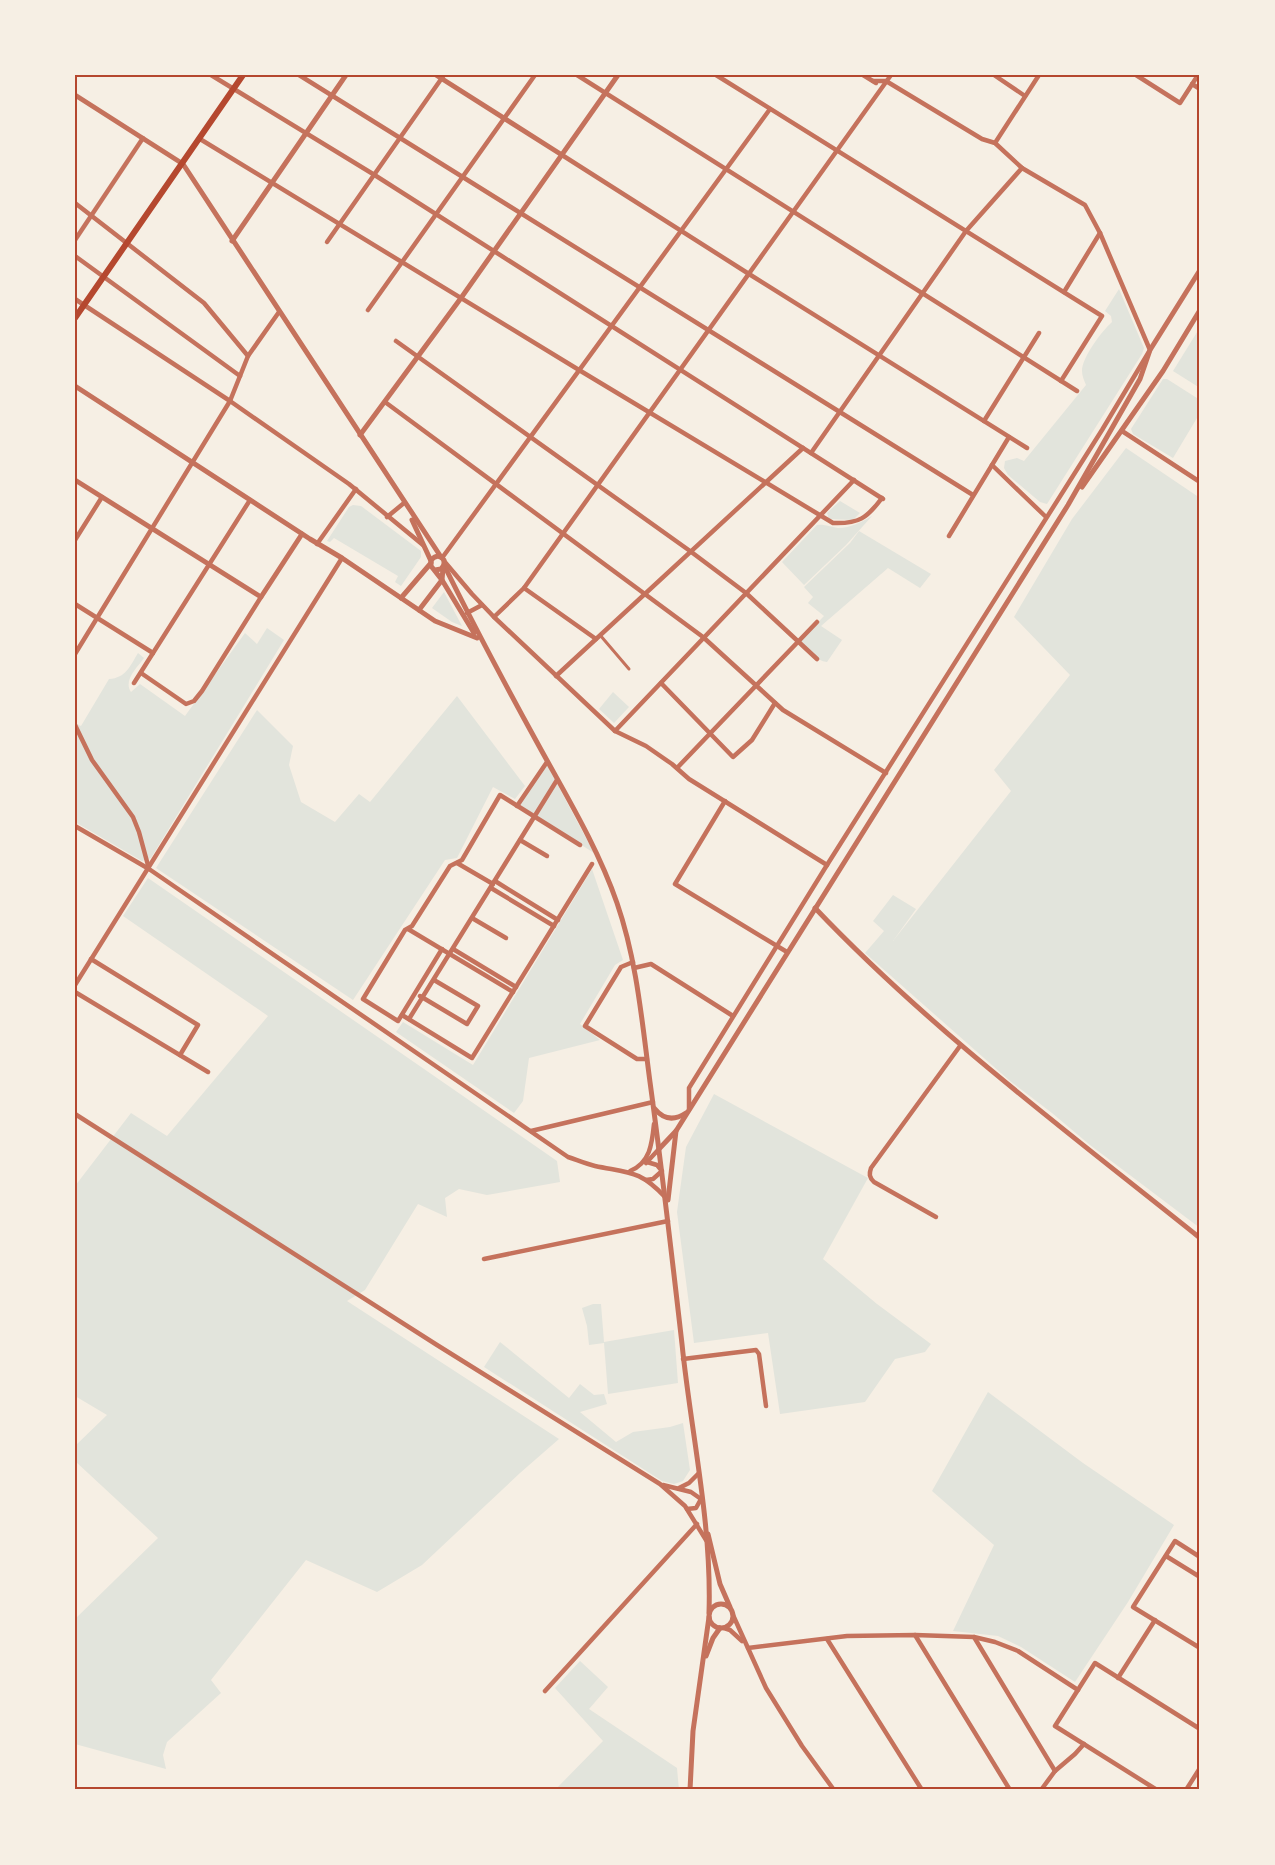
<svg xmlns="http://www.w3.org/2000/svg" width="1275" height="1865" font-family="Karla,sans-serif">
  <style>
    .green { fill: #e2e4dc }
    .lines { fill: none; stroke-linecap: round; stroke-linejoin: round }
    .pedestrian { stroke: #c5725c; stroke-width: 3 }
    .minor { stroke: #c5725c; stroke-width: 4.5 }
    .tertiary { stroke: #c5725c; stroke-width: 5 }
    .secondary { stroke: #b5482f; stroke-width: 6 }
    .neatline { fill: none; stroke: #b5482f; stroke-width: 2 }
  </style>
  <rect width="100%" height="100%" fill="#f6efe4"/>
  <g class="green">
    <path d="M1119,289L1144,348L1142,354L1047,504L1040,502L1008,475L1004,468L1005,461L1017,458L1024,461L1086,385C1084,380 1082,376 1082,371C1082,357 1102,331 1112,322L1111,316L1105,311Z"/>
    <polygon points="1199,329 1200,330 1200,388 1173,371"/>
    <polygon points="1163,379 1167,379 1200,400 1200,413 1173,458 1133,434 1131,429"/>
    <polygon points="1126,448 1200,498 1200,1228 1090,1145 1052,1113 1010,1081 865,953 884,931 873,921 893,895 916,909 893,941 1011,791 994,770 1070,675 1014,617 1072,519"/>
    <polygon points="840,501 860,513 853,520 829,519 827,513"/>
    <polygon points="353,505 361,506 421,551 421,557 401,586 395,582 398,576 334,538 330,542 327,541 349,507"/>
    <path d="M872,516L846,545L804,585L782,562L817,525C825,524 830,527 838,528C851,528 861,522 872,516Z"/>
    <path d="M859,531L931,574L920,588L888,568L821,626L842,640L827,662C816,661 808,649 800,641L824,616L808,603L813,597L804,587L850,543Z"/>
    <polygon points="444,592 462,626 452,622 432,608"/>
    <path d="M267,628L284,640L151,858L142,861L75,822V723L81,726L109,679C126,678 130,666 138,653L144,658C137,668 123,680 131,692L140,684L185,716L245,633L257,644Z"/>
    <polygon points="613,692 629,707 614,723 599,709"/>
    <polygon points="457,696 525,786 515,799 493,787 457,858 445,860 353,1000 156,868 257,710 293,746 289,765 301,802 335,822 359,794 370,802"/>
    <polygon points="547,765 594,853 519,805"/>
    <polygon points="592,869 623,960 615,965 580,1024 600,1040 529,1058 523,1101 514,1113 396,1032 403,1022 473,1065"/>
    <polygon points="148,878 557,1161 560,1182 487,1195 459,1189 445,1198 447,1217 418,1204 365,1290 347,1301 559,1439 520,1473 422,1565 377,1592 306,1560 211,1680 221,1693 167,1742 163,1755 166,1769 75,1744 75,1619 158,1538 75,1461 75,1446 107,1415 75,1396 75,1186 131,1113 167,1136 268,1016 123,916"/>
    <polygon points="714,1094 868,1178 823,1259 877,1304 931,1344 925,1352 895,1359 865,1402 780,1414 768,1333 694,1343 677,1212 686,1147"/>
    <polygon points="593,1304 601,1304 604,1342 674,1330 678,1383 608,1394 604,1343 589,1345 587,1326 582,1308"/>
    <polygon points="500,1342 569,1398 580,1384 594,1395 604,1394 607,1404 580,1412 616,1442 633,1432 670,1427 683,1423 690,1470 683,1481 674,1484 662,1481 484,1367"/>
    <polygon points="988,1392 1083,1463 1174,1525 1128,1602 1075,1682 1021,1647 998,1636 953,1631 994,1545 932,1491"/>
    <polygon points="580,1661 608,1687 589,1709 677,1768 679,1790 555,1790 603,1741 555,1688"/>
  </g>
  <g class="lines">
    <polyline class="pedestrian" points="600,635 629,669"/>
    <g class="minor">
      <polyline points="211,75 373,174 883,499"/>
      <polyline points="299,75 973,495"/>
      <polyline points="577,75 1077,391"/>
      <polyline points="716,75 1102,316 1061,381"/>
      <polyline points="863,75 876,83"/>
      <polyline points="994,75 1025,96"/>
      <polyline points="1136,75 1180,103 1198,75"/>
      <polyline points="1192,84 1200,89"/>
      <path d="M200,139L579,370L833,523C859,524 867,518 882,498"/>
      <polyline points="995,143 1039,75"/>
      <polyline points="562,155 749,274 1027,448"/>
      <polyline points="75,203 204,303 248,356"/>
      <polyline points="75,240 143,138"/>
      <polyline points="327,242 444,75"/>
      <polyline points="75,256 240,376"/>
      <polyline points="1064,292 1100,233"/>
      <polyline points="75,299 230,401 349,484 423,545"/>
      <polyline points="368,310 535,75"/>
      <polyline points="396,341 690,551 746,593 817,659"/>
      <polyline points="385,402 703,637 783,710 886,773"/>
      <polyline points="984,421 1039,333"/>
      <polyline points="1122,431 1200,482"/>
      <polyline points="811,453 966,231 1022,168"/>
      <polyline points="992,465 1046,517"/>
      <polyline points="387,517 404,503"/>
      <polyline points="949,536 1009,437"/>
      <polyline points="75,540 102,497"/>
      <polyline points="317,544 356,489"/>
      <polyline points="442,558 770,109"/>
      <polyline points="444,561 472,594 494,617 615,731 646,746 672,764 689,779 827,865"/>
      <polyline points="524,588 596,639"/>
      <polyline points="75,604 153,653"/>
      <polyline points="467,613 482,605"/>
      <polyline points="494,617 524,588 891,75"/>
      <polyline points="75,654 230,401 248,356 279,312"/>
      <polyline points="141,673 186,704 194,701 202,691 261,597"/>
      <polyline points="556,676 803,448"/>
      <polyline points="134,683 250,500"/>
      <polyline points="661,683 733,757 752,740 775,703"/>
      <polyline points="75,725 92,760 133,817 139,832 149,869"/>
      <polyline points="615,731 854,480"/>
      <polyline points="677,768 817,622"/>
      <polyline points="725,801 675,884 787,952"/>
      <polyline points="517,806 547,762"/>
      <path d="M75,826L149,869L568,1157C577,1160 586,1164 595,1166C629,1173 640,1170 665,1197"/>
      <polyline points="520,840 547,856"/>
      <polyline points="457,863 493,884"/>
      <polyline points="495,881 558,920"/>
      <polyline points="491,888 554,926"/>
      <polyline points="472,918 506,938"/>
      <polyline points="408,929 513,992"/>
      <polyline points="442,949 398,1021 363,999 405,930 412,926 450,866 462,860 500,795 580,845"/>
      <polyline points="453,949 516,987"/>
      <polyline points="91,959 198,1025 180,1055"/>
      <polyline points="633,962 621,967 585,1026 637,1059 647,1059"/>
      <polyline points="634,968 651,964 733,1016"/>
      <polyline points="75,985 342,558"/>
      <polyline points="75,992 208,1072"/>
      <polyline points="420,996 467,1024 478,1006 434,980"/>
      <polyline points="402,1015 472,1058 592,864"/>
      <polyline points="409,1019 557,780"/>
      <polyline points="689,1110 689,1088 827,865 1102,430 1150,350 1100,233 1085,205 1022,168 995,143 982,139 886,81 873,81"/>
      <polyline points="75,1114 437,1345 660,1484 685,1506 706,1540"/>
      <polyline points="531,1131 653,1102"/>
      <polyline points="646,1163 659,1149"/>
      <path d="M630,1171C650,1163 652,1144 654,1124"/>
      <polyline points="646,1180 653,1179 662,1171 657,1165 647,1162"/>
      <path d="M936,1217L874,1182C869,1177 869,1174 871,1168L960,1046"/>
      <polyline points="484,1259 668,1221"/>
      <polyline points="683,1359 756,1350 759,1354 766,1406"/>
      <polyline points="663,1485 691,1492 701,1499 696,1508 687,1509"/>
      <polyline points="679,1488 689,1483 698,1474"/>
      <polyline points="1166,1556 1200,1577"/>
      <polyline points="1200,1557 1175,1541 1133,1607 1200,1648"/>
      <polyline points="733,1615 766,1688 802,1746 834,1790"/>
      <polyline points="724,1628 730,1630 742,1641"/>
      <polyline points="915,1635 1010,1790"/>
      <polyline points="974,1637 1055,1771"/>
      <polyline points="827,1639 922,1790"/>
      <polyline points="748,1648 847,1636 915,1635 974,1637 995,1642 1018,1651 1078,1690"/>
      <polyline points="1118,1678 1155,1620"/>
      <polyline points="545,1691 697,1524"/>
      <polyline points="1041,1790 1055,1771 1075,1754 1084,1744"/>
      <polyline points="1157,1790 1055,1726 1095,1663 1200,1729"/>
      <polyline points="1186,1790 1200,1768"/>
    </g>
    <g class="tertiary">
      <polyline points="436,75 562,155"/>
      <polyline points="75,95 183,164 441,557"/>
      <polyline points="232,241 346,75"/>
      <polyline points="75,386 310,539 342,558 435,621 477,638"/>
      <polyline points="360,435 461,298 618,75"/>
      <polyline points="75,480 261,597 302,534"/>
      <polyline points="1082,487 1163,371 1200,310"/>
      <polyline points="412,520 431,561"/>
      <path d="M444,565C474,626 506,686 539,746C567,797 598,848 617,903C637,961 642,1022 650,1082C662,1169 672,1257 682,1344C691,1433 712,1523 709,1613"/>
      <path d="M435,570L441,569L444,565V560C440,555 436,555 431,560V566L442,580L474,633"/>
      <polyline points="401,598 431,563"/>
      <polyline points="419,610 442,580 443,568"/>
      <path d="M815,908C932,1031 1068,1132 1200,1238"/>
      <path d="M655,1109C664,1120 674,1121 686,1113"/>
      <polyline points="659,1149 676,1131 1068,505 1140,379 1150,350 1200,270"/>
      <polyline points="668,1200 676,1131"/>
      <polyline points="708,1534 720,1584 730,1607"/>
      <circle cx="721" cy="1616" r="12"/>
      <polyline points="706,1656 713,1638 720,1628"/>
      <polyline points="690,1790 693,1731 709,1617"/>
    </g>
    <polyline class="secondary" points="75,318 243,75"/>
  </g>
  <rect width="1275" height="1865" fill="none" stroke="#f6efe4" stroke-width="153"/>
  <rect x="76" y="76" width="1122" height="1712" class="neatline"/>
</svg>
